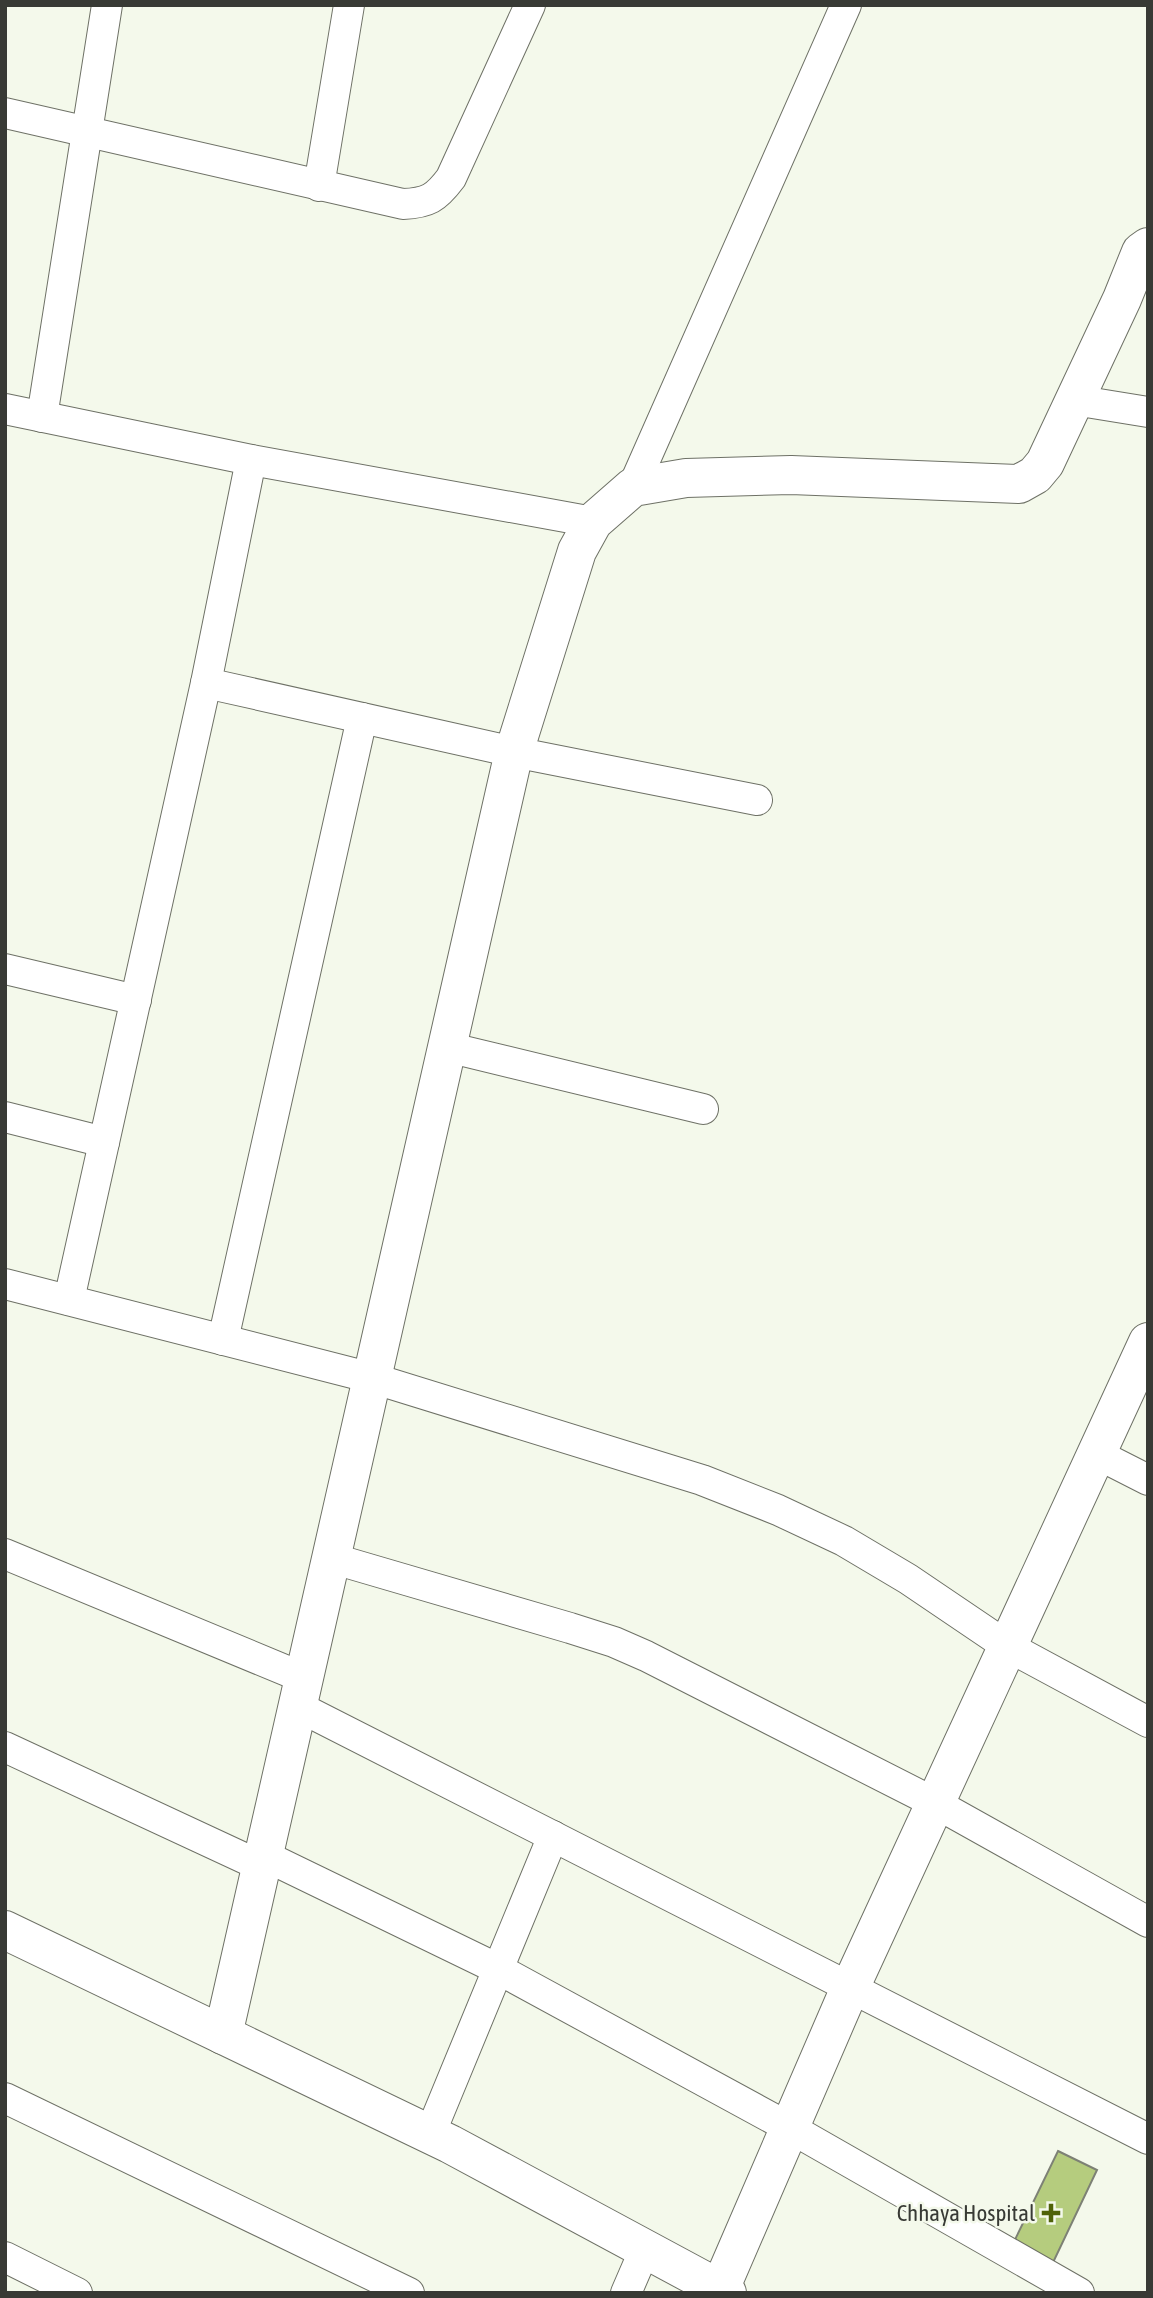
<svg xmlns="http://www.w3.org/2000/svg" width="1153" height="2298" font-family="'Asap Condensed',sans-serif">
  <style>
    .building { fill: #b5cc7e; stroke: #7d8175; stroke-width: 2 }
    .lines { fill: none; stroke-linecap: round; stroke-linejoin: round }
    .street-casing { stroke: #6e7166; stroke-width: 32 }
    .secondary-casing { stroke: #6e7166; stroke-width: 40 }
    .street { stroke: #fff; stroke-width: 30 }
    .secondary { stroke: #fff; stroke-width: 38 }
    .poi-dot { fill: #4f6209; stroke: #f4f9eb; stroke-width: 2.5 }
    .labels { text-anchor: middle; stroke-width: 5; stroke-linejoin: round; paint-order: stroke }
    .poi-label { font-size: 23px; fill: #383a35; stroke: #f4f9eb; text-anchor: end }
  </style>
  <rect width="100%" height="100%" fill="#f4f9eb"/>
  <polygon class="building" points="1058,2151 1097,2170 1049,2271 1009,2252"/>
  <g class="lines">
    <g class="street-casing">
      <g id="street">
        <path d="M5,113L403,204C428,203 436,198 451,178L530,5"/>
        <polyline points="319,186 349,5"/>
        <polyline points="1074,400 1148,412"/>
        <polyline points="5,409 251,460 593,522"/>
        <polyline points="42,417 107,5"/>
        <polyline points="633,487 846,5"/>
        <polyline points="206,683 514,752 757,800"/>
        <polyline points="5,969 136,1000"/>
        <polyline points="447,1047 703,1109"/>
        <polyline points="5,1117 104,1142"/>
        <polyline points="5,1284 372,1378 702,1480 778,1510 844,1541 908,1579 1007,1646 1148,1722"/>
        <polyline points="69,1300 206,683 251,460"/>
        <polyline points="223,1340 362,718"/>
        <polyline points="1095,1453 1148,1480"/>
        <polyline points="5,1554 304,1678"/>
        <polyline points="331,1558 570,1628 614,1642 646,1656 935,1803 1148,1922"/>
        <polyline points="297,1706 1148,2139"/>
        <polyline points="5,1747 261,1866"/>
        <polyline points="263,1855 498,1969 790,2128 1079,2293"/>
        <polyline points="5,2098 409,2293"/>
        <polyline points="430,2134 553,1836"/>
        <polyline points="5,2257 77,2293"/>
        <polyline points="626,2293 645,2249"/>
      </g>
    </g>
    <g class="secondary-casing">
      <g id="secondary">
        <polyline points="5,1930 450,2144 727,2293"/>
        <polyline points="223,2035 514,752 577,551 593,522 633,487 686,478 791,475 1019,484 1035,475 1045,463 1122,299 1141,252 1148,247"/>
        <polyline points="720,2289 850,1988 1148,1342"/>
      </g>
    </g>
    <use href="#street" class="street"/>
    <use href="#secondary" class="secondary"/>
  </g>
  <path class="poi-dot" d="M1047.5 2202.5h7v7h7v7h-7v7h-7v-7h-7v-7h7z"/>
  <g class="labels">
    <g class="poi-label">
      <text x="1035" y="2221">Chhaya Hospital</text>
    </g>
  </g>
  <rect width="1153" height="2298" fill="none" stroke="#383a35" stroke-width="14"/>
</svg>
